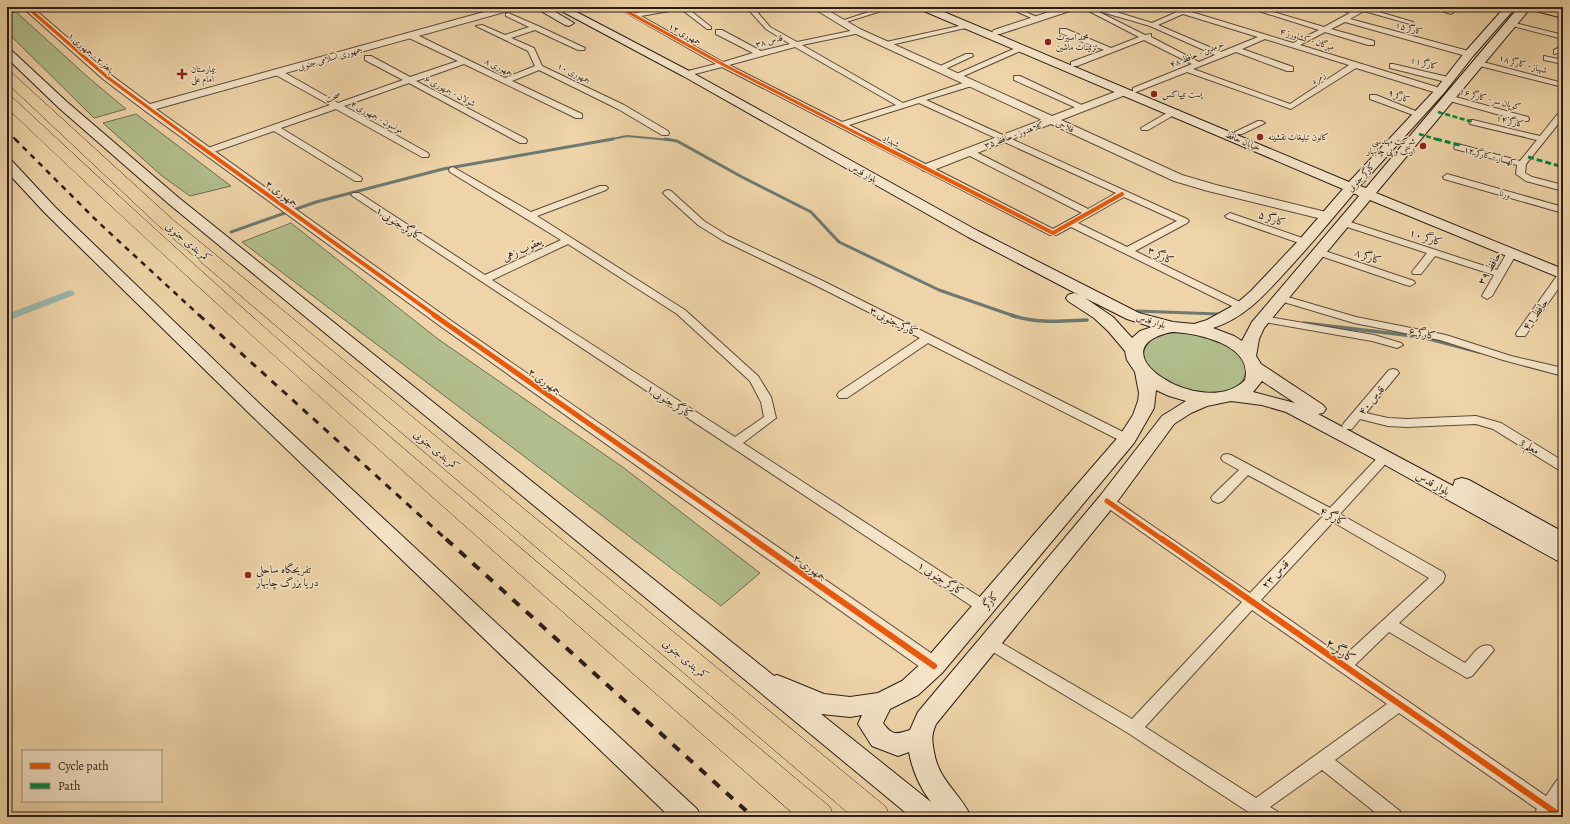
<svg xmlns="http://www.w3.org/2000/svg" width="1570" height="824" font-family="Alegreya,Amiri,serif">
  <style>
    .green { fill: #b2be8d; stroke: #6e6d52 }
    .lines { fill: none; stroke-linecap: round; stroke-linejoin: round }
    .stream-far2 { stroke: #6d7971; stroke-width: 2 }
    .stream-far1 { stroke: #6d7971; stroke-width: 3 }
    .stream { stroke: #6d7971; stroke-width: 3.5 }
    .canal { fill: #9ab7ad; fill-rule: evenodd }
    .minor-casing { stroke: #5b4a3b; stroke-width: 2 }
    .tertiary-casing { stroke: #5b4a3b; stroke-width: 2 }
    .secondary-casing { stroke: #2a1c17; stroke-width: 2 }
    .primary-casing { stroke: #2a1c17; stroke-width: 2 }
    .trunk-casing { stroke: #2a1c17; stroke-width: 1 }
    .minor { fill: #f4e3c6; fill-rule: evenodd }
    .tertiary { fill: #f4e3c6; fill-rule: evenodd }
    .secondary { fill: #f4e3c6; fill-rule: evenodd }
    .primary { fill: #eed4a8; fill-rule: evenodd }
    .trunk { fill: #eed4a8; fill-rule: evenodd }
    .rail-far3 { stroke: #2a1c17; stroke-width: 2; stroke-dasharray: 4.5 4.5; stroke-linecap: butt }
    .rail-far2 { stroke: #2a1c17; stroke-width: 2.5; stroke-dasharray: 5.5 5.5; stroke-linecap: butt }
    .rail-far1 { stroke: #2a1c17; stroke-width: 3; stroke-dasharray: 7 7; stroke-linecap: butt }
    .rail { stroke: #2a1c17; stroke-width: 4; stroke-dasharray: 9 9; stroke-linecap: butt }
    .quiet-far1 { stroke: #00873e; stroke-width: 2.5; stroke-dasharray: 5 2.5; stroke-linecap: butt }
    .quiet { stroke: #00873e; stroke-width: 3; stroke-dasharray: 6 3; stroke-linecap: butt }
    .cycleway-far3-casing { stroke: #f4e3c6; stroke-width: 4.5 }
    .cycleway-far2-casing { stroke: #f4e3c6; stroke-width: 6 }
    .cycleway-far1-casing { stroke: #f4e3c6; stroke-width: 8 }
    .cycleway-casing { stroke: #f4e3c6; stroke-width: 9 }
    .cycleway-far3 { stroke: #e8590c; stroke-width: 3 }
    .cycleway-far2 { stroke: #e8590c; stroke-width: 4 }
    .cycleway-far1 { stroke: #e8590c; stroke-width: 5 }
    .cycleway { stroke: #e8590c; stroke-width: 6 }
    .poi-dot { fill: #8f2418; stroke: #f4e3c6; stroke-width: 1.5 }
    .labels { text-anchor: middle; stroke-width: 3; stroke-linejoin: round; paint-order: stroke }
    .far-street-label { font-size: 9px; fill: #2a1c17; stroke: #f4e3c6 }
    .far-poi-label { font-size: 9px; fill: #2a1c17; stroke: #f4e3c6; text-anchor: start }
    .street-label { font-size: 11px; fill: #2a1c17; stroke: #f4e3c6 }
    .poi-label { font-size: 11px; fill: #2a1c17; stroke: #f4e3c6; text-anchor: start }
    .near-street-label { font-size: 13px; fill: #2a1c17; stroke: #f4e3c6 }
  </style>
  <rect width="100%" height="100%" fill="#eed4a8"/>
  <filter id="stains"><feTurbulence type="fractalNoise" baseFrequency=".005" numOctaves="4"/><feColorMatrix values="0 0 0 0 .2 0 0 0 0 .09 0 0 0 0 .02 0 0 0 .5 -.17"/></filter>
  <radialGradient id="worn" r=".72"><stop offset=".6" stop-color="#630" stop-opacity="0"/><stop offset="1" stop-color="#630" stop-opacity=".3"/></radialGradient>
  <g class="green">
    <polygon points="14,10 89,78 126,109 94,118 7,32 7,12"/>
    <polygon points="136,114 231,186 190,196 162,176 103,123"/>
    <polygon points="291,223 438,339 624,468 760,573 721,606 242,242"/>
    <path d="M1177,332C1182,332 1188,332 1193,333C1211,336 1258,355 1243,380C1228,405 1173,389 1155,375C1149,371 1145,361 1141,355C1153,335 1154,335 1177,332Z"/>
  </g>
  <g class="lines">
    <polyline class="stream-far2" points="607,140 627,136 670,140"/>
    <g class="stream-far1">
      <polyline points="665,139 677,141 742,177 811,212 839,242 939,290 1014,316"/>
      <polyline points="231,232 316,202 443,169 613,139"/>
      <polyline points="1137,311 1218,314"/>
    </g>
    <g class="stream">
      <path d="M1011,315C1035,324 1062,321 1087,320"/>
      <polyline points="1304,323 1422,337 1479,352"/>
    </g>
    <polygon class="canal" points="70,290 75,293 74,295 7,321 7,314"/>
    <g class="minor-casing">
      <g id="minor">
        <path d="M616,7H624L635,13L671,7H686L711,27V29H707L681,9L641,16L723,62L753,53L716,34V30H722L761,51L790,44L766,29L746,7H753L770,27L797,42L860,29V33L802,45L903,103L969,81H975V85L926,100L1187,219L1189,221L1187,223L1135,251L1246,305L1247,307L1246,309H1238L1071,227L1056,235H1050L722,67L687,76H684V72L716,64ZM795,47L896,105L842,122L729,65ZM919,103L1116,193L1088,209L972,150H966L965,152L966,154L1082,213L1053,229L849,125ZM1124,197L1177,221L1127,247L1078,223Z"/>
        <polygon points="884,7 894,7 843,23 838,22"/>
        <polygon points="1006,7 1015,7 1041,19 1036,20"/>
        <polygon points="1042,7 1051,7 1061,12 1056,13"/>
        <path d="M1081,7H1089L1093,9V7H1100L1152,23L1177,12L1164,7L1187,10L1188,11L1293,43L1319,30L1246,7H1256L1324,27L1350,13L1333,7H1343L1355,11L1362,7H1370L1369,9L1413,22L1410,24L1364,11L1350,19L1472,52L1473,54L1472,56H1466L1345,22L1331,29L1374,41V45H1368L1325,32L1300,45L1443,89V93H1437L1356,68L1291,109L1187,72L1136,92H1133V88L1192,64L1144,40L1077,66H1071V62L1104,50L1060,33V29H1066L1111,48L1139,37ZM1095,10L1150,26L1215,55L1199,62L1151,37V34L1145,35ZM1183,14L1258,37L1221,52L1158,25ZM1265,39L1349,65L1290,104L1193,69L1236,52L1287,71H1293V67L1242,49Z"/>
        <polygon points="1430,7 1441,7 1454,12 1451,14"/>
        <polygon points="508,13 538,26 585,48 584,50 578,50 535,30 511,38 534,48 542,66 624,105 668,131 669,133 668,135 662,135 618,109 539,70 512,81 582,114 582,118 576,118 464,64 416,81 526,139 527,141 526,143 520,143 409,83 344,106 428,153 429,155 428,157 422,157 336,109 281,128 361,177 362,179 361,181 355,181 274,131 211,153 208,154 204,151 205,149 330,105 274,74 274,70 280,70 338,103 403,80 365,60 365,56 371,56 410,77 458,61 407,37 407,33 413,33 505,78 535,66 528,51 476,26 482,25 505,35 529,27 506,16 506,14"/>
        <polygon points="1511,22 1563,35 1563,39 1509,25 1508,24"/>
        <polygon points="968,24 972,26 970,27 886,46 882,44 886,42"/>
        <polygon points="1018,47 1021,47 1025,49 959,78 956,78 952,76"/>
        <polygon points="1560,47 1563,47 1563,52 1554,54 1554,50"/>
        <polygon points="966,54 972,54 973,56 943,70 940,70 936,68"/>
        <polygon points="1544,56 1563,60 1563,64 1544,60"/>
        <polygon points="1476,61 1479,61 1563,83 1563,87 1476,65"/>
        <polygon points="1390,64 1393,64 1452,78 1453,80 1449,82 1446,82 1390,68"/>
        <polygon points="1014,76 1020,76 1088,108 1084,110 1081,110 1014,80"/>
        <polygon points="1370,95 1376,95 1423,114 1422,116 1416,116 1370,99"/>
        <polygon points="1446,96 1452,96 1528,117 1529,119 1528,121 1522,121 1446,100"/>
        <polygon points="1172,110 1178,110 1179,112 1148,130 1142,130 1141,128"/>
        <polygon points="1560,111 1563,111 1563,118 1526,164 1525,173 1532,177 1563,185 1563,191 1526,181 1516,174 1517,165 1455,149 1454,147 1458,144 1520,161 1537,140 1470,124 1469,122 1470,120 1473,120 1540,136"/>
        <polygon points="1258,121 1261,121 1265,123 1242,134 1236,134 1235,132"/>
        <path d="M453,167L531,212L600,186H606L608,188L606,190L537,216L685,310L758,376L771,397L776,418L743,443L989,603L991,607L989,611L984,613L979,611L351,195L353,193H359L485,275L561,240L450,172L449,170L450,168ZM568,244L677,314L750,381L761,402L764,417L735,437L492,280Z"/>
        <polygon points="1447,174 1563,207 1563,213 1444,179 1443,177"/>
        <polygon points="668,190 671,191 704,221 728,236 823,281 1131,436 1133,439 1131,442 1123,442 928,343 847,398 839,398 837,395 839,392 920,338 815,285 722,240 698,225 665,195 663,193 665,191"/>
        <polygon points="1230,213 1308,240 1310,242 1308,244 1302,244 1227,218 1225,216"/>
        <polygon points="1344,220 1497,270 1508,251 1512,250 1517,253 1492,296 1487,299 1482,296 1494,275 1435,256 1421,274 1413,274 1412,272 1427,253 1341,225 1339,223 1341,221"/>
        <polygon points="1319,249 1414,281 1415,283 1410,286 1406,285 1315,254 1314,252"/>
        <polygon points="1563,272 1563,282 1525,336 1517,336 1516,334 1517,332 1559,273"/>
        <polygon points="1281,295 1356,317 1446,335 1511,356 1563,368 1563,376 1503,360 1440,340 1354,323 1277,300 1276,298 1277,296"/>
        <polygon points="1263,316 1374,335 1401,343 1403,345 1397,348 1372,341 1259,321 1258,319"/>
        <polygon points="1393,369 1397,370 1399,373 1366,413 1388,418 1407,419 1476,416 1501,423 1563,461 1563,471 1559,470 1493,429 1476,424 1407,427 1388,426 1360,419 1352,429 1344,429 1342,426 1344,423 1389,370"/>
        <path d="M1385,453L1389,454L1391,457L1389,460L1340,514L1443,572L1445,576L1443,582L1399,623L1465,663C1473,655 1479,642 1491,646L1494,650L1472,676L1467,678L1389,632L1355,665L1546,796L1557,780L1563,777V799L1559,805L1563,808V817H1532L1537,809L1399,713L1335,760L1400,811L1403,817H1381L1322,770L1270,807L1277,811L1280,817H1256L1128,733L983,646L981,642L983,638L988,636L993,638L1132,719L1242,602L1102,504L1100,501L1102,498L1107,496L1112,498L1250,593L1323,516L1248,475L1223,501L1218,503L1213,501L1211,498L1213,495L1239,470L1223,461L1221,458L1223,455L1227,454L1231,455L1330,508L1381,454ZM1333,522L1429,578L1343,657L1261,600ZM1252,610L1387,704L1256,798L1145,727Z"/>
      </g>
    </g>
    <g class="tertiary-casing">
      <g id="tertiary">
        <polygon points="22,7 32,7 111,75 150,104 502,7 517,7 515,9 156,109 453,322 941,660 944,666 941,672 934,674 927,672 443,328 144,110 103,79"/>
        <polygon points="811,7 822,7 860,29 1052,116 1120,90 1128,90 1129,92 1128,94 1061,120 1182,175 1216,185 1330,213 1332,216 1330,219 1326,220 1208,191 1174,181 1051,124 931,171 923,171 921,168 923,165 1042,120 854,33"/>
        <polygon points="1064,7 1078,7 1076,9 1000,34 994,34 992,32 994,30"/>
      </g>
    </g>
    <g class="secondary-casing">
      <g id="secondary">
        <polygon points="7,7 25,7 24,9 7,13"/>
        <polygon points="534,7 547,7 574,23 569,26 565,25"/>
        <path d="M554,7H567L691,72L978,231L1139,313L1173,322L1194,324L1207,320L1236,304L1251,291L1300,239L1343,189L919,9L918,7H932L1349,182L1436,89L1465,52L1505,7H1516L1473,56L1444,93L1360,186L1366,188L1519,7H1529L1528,11L1376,193L1563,269V279L1370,200L1264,328L1259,339L1256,356L1261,364L1323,405L1326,409L1323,413L1318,414L1453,486L1455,480L1462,478L1469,480L1563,532V563L1556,560L1378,461L1286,412L1262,405L1231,401L1207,406L1191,413L1174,424L1114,506L936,724C931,736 932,740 934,752C939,782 960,792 971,817H911L169,204L59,108L7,58V49L11,50L67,102L179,198L774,676L777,675L785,678L824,694L850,697L878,693L902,681L926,659L1120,435L1133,415L1138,401L1139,393L1135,372L1127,360L1125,351L1108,331L1094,318L1068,301L1066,298L1068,295L1074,293L1079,295L968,237L683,76ZM1354,193L1359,196L1252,322L1242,341L1234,336L1213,328C1247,317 1268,291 1291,266C1313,242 1333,218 1354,193ZM1085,298L1127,319L1152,327L1140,331L1132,338L1113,317ZM1172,332C1196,333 1254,344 1245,380C1205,422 1090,349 1172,332ZM1262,381L1295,403L1253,392ZM1156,390L1169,396L1186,401L1162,416L1100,496L918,712L910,730C895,735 892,735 883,723L890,709L918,695L942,673L1134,443L1154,408ZM821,714L850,717L862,715L858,724L872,746L898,756L909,752C912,769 920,788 931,802Z"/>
        <polygon points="7,160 12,161 55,207 263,407 697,809 701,817 670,817 251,415 45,213 7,172"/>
      </g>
    </g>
    <g class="primary-casing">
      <polygon id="primary" points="1526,7 1545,7 1563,12 1563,18 1528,9"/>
    </g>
    <g class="trunk-casing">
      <g id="trunk">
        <polygon points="7,72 12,73 172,219 886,807 890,817 853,817 160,227 7,83"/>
        <path d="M7,96L12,97C112,190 212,282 314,371C484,519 657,663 830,807L834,817H797C531,584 263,352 7,108Z"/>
      </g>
    </g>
    <use href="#minor" class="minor"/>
    <use href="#tertiary" class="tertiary"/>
    <use href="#secondary" class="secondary"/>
    <use href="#primary" class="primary"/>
    <use href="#trunk" class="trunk"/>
    <polyline class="rail-far3" points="7,131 16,140"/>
    <polyline class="rail-far2" points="15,139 98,222 200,316"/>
    <polyline class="rail-far1" points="199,315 447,540"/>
    <polyline class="rail" points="446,539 753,817"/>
    <g class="quiet-far1">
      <polyline points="1438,112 1473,122"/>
      <polyline points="1419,134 1439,140"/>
    </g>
    <g class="quiet">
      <polyline points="1436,139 1459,145 1458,147"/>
      <polyline points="1528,157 1563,167"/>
    </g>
    <g class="cycleway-far3-casing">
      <g id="cycleway-far3">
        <polyline points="27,7 107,77 192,140"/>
        <polyline points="619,7 722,64 870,140"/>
      </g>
    </g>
    <g class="cycleway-far2-casing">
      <g id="cycleway-far2">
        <polyline points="190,139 436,316"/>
        <polyline points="868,139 1053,233 1122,194"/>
      </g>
    </g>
    <g class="cycleway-far1-casing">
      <g id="cycleway-far1">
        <polyline points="434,315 755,540"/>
        <polyline points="1107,501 1163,540"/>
      </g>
    </g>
    <g class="cycleway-casing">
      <g id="cycleway">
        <polyline points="753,539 934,666"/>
        <polyline points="1162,539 1562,817"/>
      </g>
    </g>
    <use href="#cycleway-far3" class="cycleway-far3"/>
    <use href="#cycleway-far2" class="cycleway-far2"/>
    <use href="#cycleway-far1" class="cycleway-far1"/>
    <use href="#cycleway" class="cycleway"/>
  </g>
  <g class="poi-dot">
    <circle cx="1048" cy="42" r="4"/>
    <path d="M180 68h4v4h4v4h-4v4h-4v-4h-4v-4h4z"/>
    <circle cx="1154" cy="94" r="4"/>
    <circle cx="1260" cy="137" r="4"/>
    <circle cx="1423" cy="146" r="4"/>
    <circle cx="248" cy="575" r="4"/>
  </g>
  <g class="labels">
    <g class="far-street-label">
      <text transform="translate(1409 28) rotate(15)" y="3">کارگر ۱۵</text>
      <text transform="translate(685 34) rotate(29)" y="3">جمهوری ۱۲</text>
      <text transform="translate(1307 39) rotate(17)" y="3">مهرگان - کشاورز ۴</text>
      <text transform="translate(769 41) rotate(-15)" y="3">قدس ۳۸</text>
      <text transform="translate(91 53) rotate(41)" y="3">باهنر ۲ - جمهوری ۱</text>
      <text transform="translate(1197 54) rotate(-22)" y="3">خرمدین - حافظ ۴۸</text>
      <text transform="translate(330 58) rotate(-16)" y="3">جمهوری اسلامی جنوبی</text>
      <text transform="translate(1424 63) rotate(14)" y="3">کارگر ۱۱</text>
      <text transform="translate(1523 64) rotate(15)" y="3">شهباز - کارگر ۱۸</text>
      <text transform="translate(499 67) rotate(26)" y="3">جمهوری ۸</text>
      <text transform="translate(574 73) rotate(26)" y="3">جمهوری ۱۰</text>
      <text transform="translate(1318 78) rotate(-33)" y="3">زمرد</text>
      <text transform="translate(450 91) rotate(28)" y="3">شولان - جمهوری ۶</text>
      <text transform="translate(1399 96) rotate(21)" y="3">کارگر ۹</text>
      <text transform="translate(333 97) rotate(-19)" y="3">صحت</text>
      <text transform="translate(1490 99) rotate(15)" y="3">کوپان سر - کارگر ۱۶</text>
      <text transform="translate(377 117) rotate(29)" y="3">مونسون - جمهوری ۴</text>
      <text transform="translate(1510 121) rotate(14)" y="3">کارگر ۱۴</text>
      <text transform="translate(1065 126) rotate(25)" y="3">فلاحی</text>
      <text transform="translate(1014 135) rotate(-20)" y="3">کلاهدوز - حافظ ۳۵</text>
      <text transform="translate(891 141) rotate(27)" y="3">شهداد</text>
      <text transform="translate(1243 141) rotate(23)" y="3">خیابان حافظ</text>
      <text transform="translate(1490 156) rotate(15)" y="3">کهسار - کارگر ۱۲</text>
      <text transform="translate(863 173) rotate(29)" y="3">بلوار قدس</text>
      <text transform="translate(1361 177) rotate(-47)" y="3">کارگر جنوبی</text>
      <text transform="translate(1505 194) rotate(16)" y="3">ورنا</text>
      <text transform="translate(1151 321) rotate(17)" y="3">بلوار قدس</text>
    </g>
    <g class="far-poi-label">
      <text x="1056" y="40">محمد اسپرت<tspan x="1056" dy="10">تزئینات ماشین</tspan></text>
      <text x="191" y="72">بیمارستان<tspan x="191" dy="10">امام علی</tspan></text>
      <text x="1162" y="97">پست تیپاکس</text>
      <text x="1268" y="140">کانون تبلیغات نقشینه</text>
      <text x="1415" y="144" text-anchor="end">شرکت مهندسی<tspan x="1415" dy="10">ارگ و پی چابهار</tspan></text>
    </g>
    <g class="street-label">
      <text transform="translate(282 193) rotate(36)" y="4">جمهوری ۲</text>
      <text transform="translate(1272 218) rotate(19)" y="4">کارگر ۵</text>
      <text transform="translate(399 223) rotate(33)" y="4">کارگر جنوبی ۱</text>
      <text transform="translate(1426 237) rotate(18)" y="4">کارگر ۱۰</text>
      <text transform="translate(189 242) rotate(40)" y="4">کمربندی جنوبی</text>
      <text transform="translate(522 249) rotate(-25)" y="4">یعقوب زهی</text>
      <text transform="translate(1161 255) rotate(26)" y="4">کارگر ۳</text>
      <text transform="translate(1368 256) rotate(19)" y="4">کارگر ۸</text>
      <text transform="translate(1489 268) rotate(-60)" y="4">حافظ ۳۹</text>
      <text transform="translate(1535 314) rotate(-54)" y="4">حافظ ۴۱</text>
      <text transform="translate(894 321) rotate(27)" y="4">کارگر جنوبی ۳</text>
      <text transform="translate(1422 333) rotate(11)" y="4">کارگر ۶</text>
      <text transform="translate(545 381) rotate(35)" y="4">جمهوری ۲</text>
      <text transform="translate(1371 400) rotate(-50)" y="4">قدس ۴۰</text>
      <text transform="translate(670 401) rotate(33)" y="4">کارگر جنوبی ۱</text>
      <text transform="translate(1530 446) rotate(32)" y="4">معلم 3</text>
      <text transform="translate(437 450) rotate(40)" y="4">کمربندی جنوبی</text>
      <text transform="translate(1433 483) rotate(29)" y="4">بلوار قدس</text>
      <text transform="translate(1333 516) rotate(29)" y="4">کارگر ۴</text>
      <text transform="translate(810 567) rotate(35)" y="4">جمهوری ۲</text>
      <text transform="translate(1275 574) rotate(-47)" y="4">قدس ۲۳</text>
      <text transform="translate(941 578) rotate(33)" y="4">کارگر جنوبی ۱</text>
      <text transform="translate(990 600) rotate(-50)" y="4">کارگر</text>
      <text transform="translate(686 659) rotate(40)" y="4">کمربندی جنوبی</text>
    </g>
    <g class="poi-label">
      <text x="256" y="573">تفریحگاه ساحلی<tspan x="256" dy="13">دریا بزرگ چابهار</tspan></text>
    </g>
    <g class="near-street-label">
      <text transform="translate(1341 650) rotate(35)" y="5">کارگر ۲</text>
    </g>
  </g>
  <rect width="1570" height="824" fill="none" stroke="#eed4a8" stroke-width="24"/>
  <rect x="8" y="8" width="1554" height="808" fill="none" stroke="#2a1c17" stroke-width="2"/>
  <rect x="12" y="12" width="1546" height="800" fill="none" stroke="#2a1c17"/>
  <rect x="22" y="750" width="140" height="52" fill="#f4e3c6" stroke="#a39380"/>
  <rect x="30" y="763" width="20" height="6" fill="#e8590c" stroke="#a39380"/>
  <text x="58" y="770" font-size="12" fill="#2a1c17">Cycle path</text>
  <rect x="30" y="783" width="20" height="6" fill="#00873e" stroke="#a39380"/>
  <text x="58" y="790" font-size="12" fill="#2a1c17">Path</text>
  <rect width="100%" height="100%" filter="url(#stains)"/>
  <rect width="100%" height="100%" fill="url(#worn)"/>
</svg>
